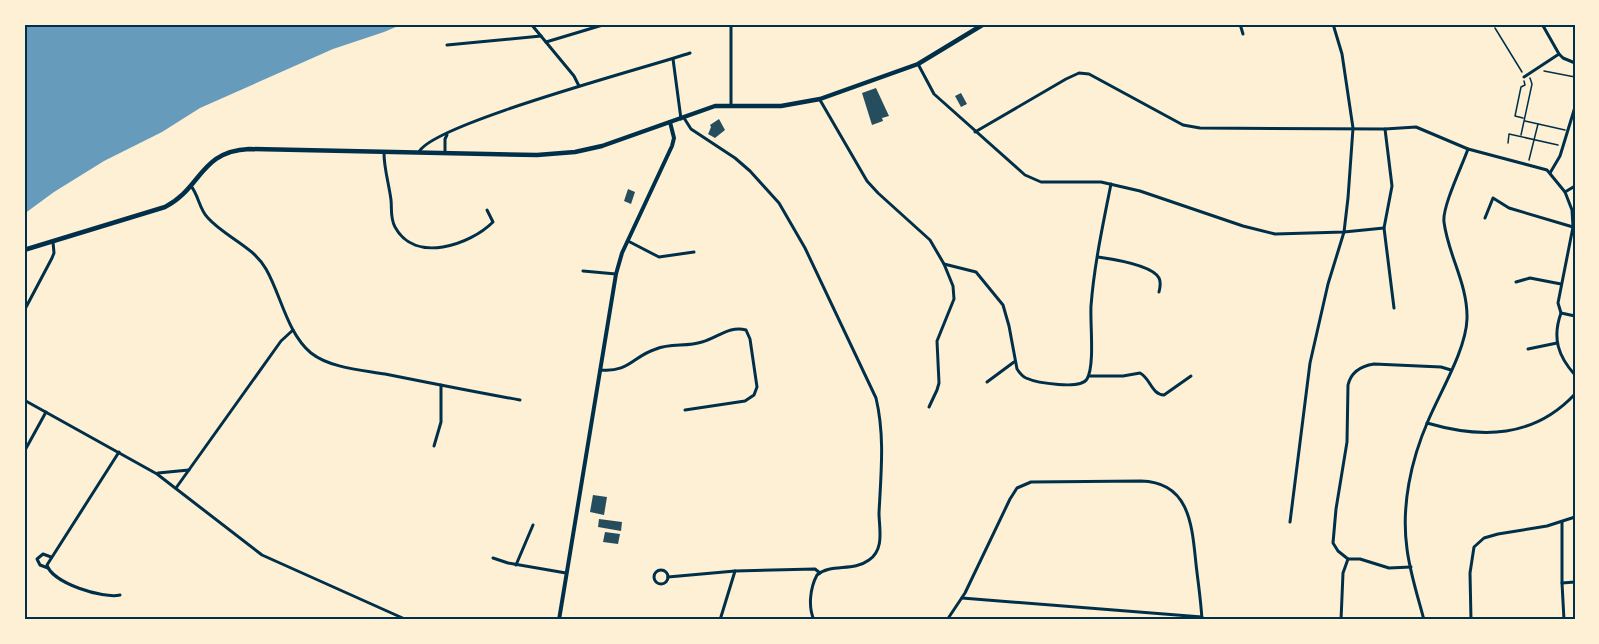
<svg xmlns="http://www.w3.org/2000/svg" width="1599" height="644" font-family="'Public Sans',sans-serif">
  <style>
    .water { fill: #669bbc }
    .building { fill: #264d5e }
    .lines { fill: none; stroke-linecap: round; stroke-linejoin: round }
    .path { stroke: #003049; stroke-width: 1.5 }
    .minor { stroke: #003049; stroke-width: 3 }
    .tertiary { stroke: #003049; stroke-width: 4 }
    .secondary { stroke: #003049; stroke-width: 4.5 }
    .neatline { fill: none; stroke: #003049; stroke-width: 2 }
  </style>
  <rect width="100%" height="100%" fill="#fdf0d5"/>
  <polygon class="water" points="24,24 403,24 384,32 333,49 200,108 162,132 104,161 54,192 24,214"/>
  <g class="building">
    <polygon points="876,88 889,116 882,118 883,121 872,125 862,93"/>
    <polygon points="961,93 967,104 961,107 955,96"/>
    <polygon points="719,119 725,130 715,138 708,134 709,132 711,127 710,125"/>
    <polygon points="628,189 635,192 631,204 624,201"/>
    <polygon points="593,495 607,497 604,515 590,512"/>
    <polygon points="599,519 622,522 621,531 598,527"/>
    <polygon points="605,532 620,534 618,544 603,542"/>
  </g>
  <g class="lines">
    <g class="path">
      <polyline points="1495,28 1522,72"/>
      <polyline points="1544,71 1575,77"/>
      <polyline points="1523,118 1515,116 1521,87 1525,85 1524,81"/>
      <polyline points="1525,121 1565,130"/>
      <polyline points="1521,135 1532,84 1530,78"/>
      <polyline points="1508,143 1509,134 1558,145"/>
      <polyline points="1529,160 1538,124"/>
    </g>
    <g class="minor">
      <polyline points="531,24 574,76 579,86"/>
      <polyline points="731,24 731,105"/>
      <polyline points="1240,24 1243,34"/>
      <polyline points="1542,24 1559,54 1563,58 1575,63"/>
      <polyline points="1493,25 1494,24"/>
      <polyline points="546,42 606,24"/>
      <polyline points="447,45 541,36"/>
      <polyline points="673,59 681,119"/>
      <polyline points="918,64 934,94 1025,175 1041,182 1101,182 1140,191 1243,226 1275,234 1344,232 1384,228"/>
      <polyline points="1524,77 1559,54"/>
      <path d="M820,100L867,181L878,193L930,240L944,264L976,272L1003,305L1009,326L1017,369C1019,372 1022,376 1026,378C1037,383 1081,390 1087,379C1095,365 1090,324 1091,306C1094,266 1103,224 1111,184"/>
      <path d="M684,118L691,129L735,158L750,171L779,203L805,248L876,398C885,436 881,473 879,513C879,528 885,549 869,560C853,572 831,563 817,575C810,588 808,607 814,620"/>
      <polyline points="1385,129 1392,186 1384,228 1394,308"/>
      <path d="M975,132L1066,79L1079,73L1089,74L1183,125L1200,128L1385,129L1416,127L1468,149L1547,170L1565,192L1572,210L1573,227L1558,303L1561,313C1552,338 1558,356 1575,375"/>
      <path d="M419,152C432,124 649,67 690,53"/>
      <path d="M384,153C384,169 389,184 391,200C392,209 390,218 395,227C415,264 470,245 493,222L487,210"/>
      <polyline points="445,153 445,139 447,135"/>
      <polyline points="1550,173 1560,156 1575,107"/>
      <path d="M191,186C199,196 199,209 208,218C225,237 253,246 266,269C281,295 287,333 311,353C330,368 362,370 385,374C430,383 475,392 520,400"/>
      <polyline points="1565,192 1575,186"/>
      <polyline points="1485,218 1493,198 1509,208 1573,227"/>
      <polyline points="628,241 659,257 694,252"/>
      <path d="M1098,257C1112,259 1152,265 1159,278C1161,282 1160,288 1159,292"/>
      <polyline points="583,271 616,274"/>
      <polyline points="1516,282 1530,278 1561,284"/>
      <polyline points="24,311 52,258 54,253 53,242"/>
      <polyline points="1561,313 1575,316"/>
      <polyline points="1528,349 1557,343"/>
      <path d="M600,370C629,373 633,356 656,349C670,343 687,347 702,342C717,338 730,325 746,330L750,339L757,387L754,395L745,401L685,410"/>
      <path d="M1089,376H1123L1140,373C1151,379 1151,394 1164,395L1191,376"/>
      <polyline points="987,382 1014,362"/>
      <polyline points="24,400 157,474 262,555 407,620"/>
      <polyline points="929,407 937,390 939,383 937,341 954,299 953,286 944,264"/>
      <path d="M1427,423C1482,439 1534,438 1575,394"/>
      <polyline points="434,446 441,422 441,385"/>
      <polyline points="24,452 46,412"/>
      <path d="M119,452L47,565C52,583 103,599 120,595"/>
      <polyline points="158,473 189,470"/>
      <polyline points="176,488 281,341 293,330"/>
      <polyline points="1290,522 1310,363 1328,284 1344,232 1348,198 1353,128 1342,54 1333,24"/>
      <polyline points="1562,522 1562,583 1564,620"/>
      <polyline points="493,558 508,563 566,573"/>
      <polyline points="516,565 533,525"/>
      <path d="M1411,567L1389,568L1360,559H1348L1338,551L1333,543L1336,509L1347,442L1348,385C1351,372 1361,366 1374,364L1441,367L1451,370"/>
      <polyline points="48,568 40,565 37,559 43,554 51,557"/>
      <circle cx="661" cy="577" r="7"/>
      <polyline points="668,577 735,571 815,569 820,573"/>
      <polyline points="1562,583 1575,582"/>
      <polyline points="962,598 1202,617"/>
      <polyline points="720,620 735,571"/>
      <path d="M947,620L965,593L1010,499L1017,488L1031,482L1141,481C1190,482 1192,526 1196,564C1198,582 1201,601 1202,620"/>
      <polyline points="1341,620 1343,573 1348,559"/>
      <path d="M1424,620C1418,597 1410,573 1407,549C1401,506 1411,460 1428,421C1440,392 1466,350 1467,319C1468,284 1448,255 1444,222C1442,207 1462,166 1468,149"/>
      <polyline points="1471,620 1470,573 1474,547 1484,538 1498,534 1547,526 1575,517"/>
    </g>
    <polyline class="tertiary" points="559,620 616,274 622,253 672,146 674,138 670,122"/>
    <path class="secondary" d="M24,250L165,207C201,189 200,151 249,149L537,155L575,152L602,146L715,106H781L820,99L918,64L984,24"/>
  </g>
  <rect width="1599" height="644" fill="none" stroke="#fdf0d5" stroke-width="51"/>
  <rect x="26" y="26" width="1548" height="592" class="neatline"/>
</svg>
